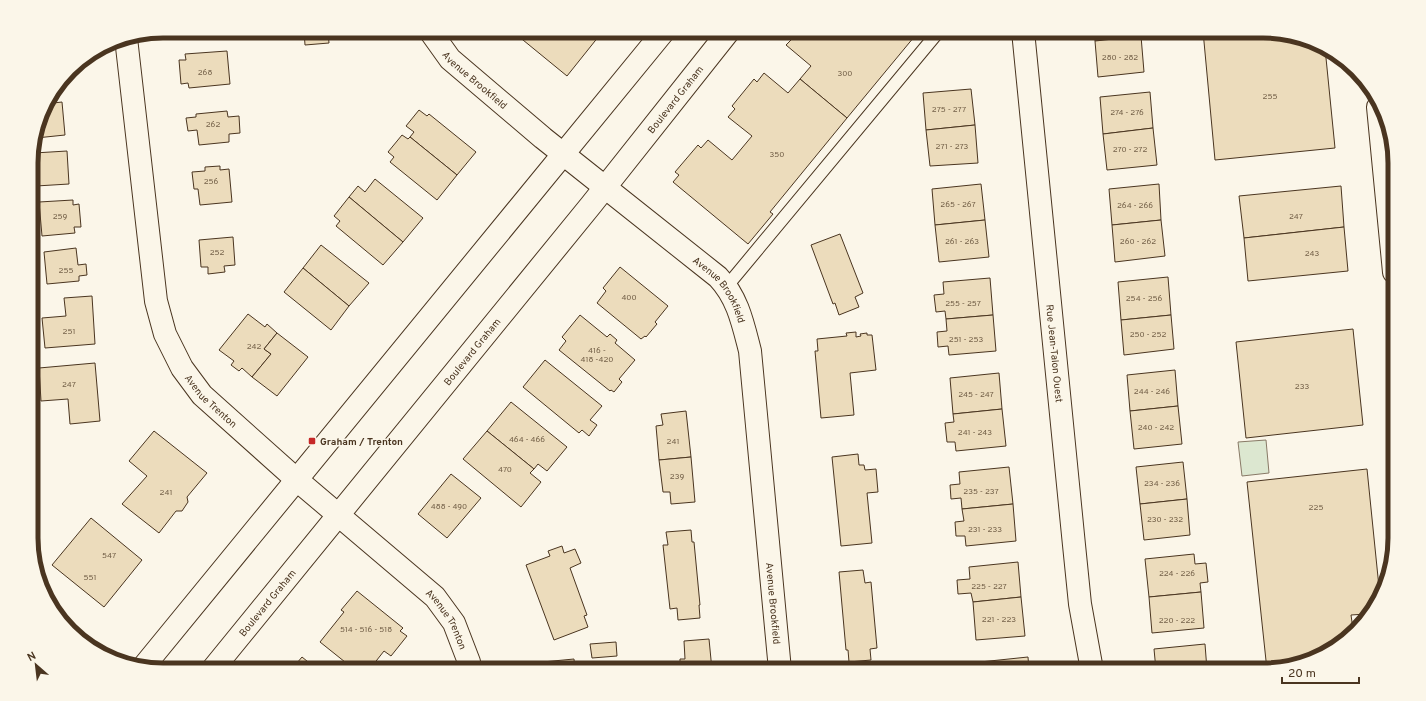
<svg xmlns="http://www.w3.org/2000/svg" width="1426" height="701" font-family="Overpass,sans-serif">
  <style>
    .green { fill: #dce7d0; stroke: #887966 }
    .building { fill: #ecdcbc; stroke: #4a3520 }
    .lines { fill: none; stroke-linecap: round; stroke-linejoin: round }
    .lane-casing { stroke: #4a3520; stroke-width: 14 }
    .street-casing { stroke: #4a3520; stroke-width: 24 }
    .secondary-casing { stroke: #4a3520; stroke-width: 24 }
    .lane { stroke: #fbf6e9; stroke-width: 12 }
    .street { stroke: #fbf6e9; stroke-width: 22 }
    .secondary { stroke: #fbf6e9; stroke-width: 22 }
    .poi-dot { fill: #c62828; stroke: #fbf6e9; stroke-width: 1.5 }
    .labels { text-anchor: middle; stroke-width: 3; stroke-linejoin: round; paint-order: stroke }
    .number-label { font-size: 8px; fill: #725f47 }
    .street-label { font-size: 10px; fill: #4a3520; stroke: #fbf6e9 }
    .poi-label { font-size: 10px; font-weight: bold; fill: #4a3520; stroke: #fbf6e9; text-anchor: start }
    .rim { fill: none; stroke: #4a3520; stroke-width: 5 }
  </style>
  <rect width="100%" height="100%" fill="#fbf6e9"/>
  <polygon class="green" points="1266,440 1269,473 1242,476 1238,442"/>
  <g class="building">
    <polygon points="304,31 328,31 329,43 305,45"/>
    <polygon points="512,31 603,31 567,76"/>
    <polygon points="792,31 919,31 847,118 800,79 811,66 786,45 794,37 790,34"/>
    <polygon points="1094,31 1140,31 1141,36 1095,41"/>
    <polygon points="1203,31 1263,31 1321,45 1325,48 1335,148 1215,160"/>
    <polygon points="1141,36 1144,72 1098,77 1095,41"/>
    <polygon points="227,51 230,84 189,88 188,83 181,84 179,60 186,60 185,54"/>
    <polygon points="764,73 788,93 800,79 847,118 770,212 773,214 748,244 673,182 679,175 675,172 698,145 701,148 708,140 732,160 752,136 728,117 735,109 732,106 754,79 757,82"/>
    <polygon points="971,89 975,125 926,130 923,93"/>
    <polygon points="1150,92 1153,128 1103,134 1100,97"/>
    <polygon points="62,102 65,135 36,138 45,104"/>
    <polygon points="419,110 427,116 429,114 476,152 457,175 410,137 414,132 406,126"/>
    <polygon points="227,111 228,117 239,116 240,133 229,134 229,142 199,145 197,130 188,131 186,118 196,117 196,114"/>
    <polygon points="975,125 978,163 930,166 926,130"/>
    <polygon points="1153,128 1157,165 1107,170 1103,134"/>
    <polygon points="402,135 408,139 410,137 457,175 437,200 390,162 394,157 388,152"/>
    <polygon points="67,151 69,184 36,186 34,153"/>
    <polygon points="220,166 220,170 229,169 232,202 200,205 198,189 194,189 192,172 205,171 205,167"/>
    <polygon points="375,179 423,218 403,242 349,197 358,186 365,192"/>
    <polygon points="981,184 985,220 935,225 932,189"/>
    <polygon points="1159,184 1161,220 1112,225 1109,189"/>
    <polygon points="1341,186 1344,227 1244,238 1239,196"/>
    <polygon points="349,197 403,242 383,265 336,226 340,221 334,216"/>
    <polygon points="73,200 73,205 79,204 81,227 74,227 75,233 42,236 39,202"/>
    <polygon points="985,220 989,257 939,262 935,225"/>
    <polygon points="1161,220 1165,256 1115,262 1112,225"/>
    <polygon points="1344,227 1348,271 1248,281 1244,238"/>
    <polygon points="840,234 863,293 855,297 859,307 839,315 835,303 833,304 811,245"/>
    <polygon points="233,237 235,265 224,266 225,272 208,274 208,267 201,267 199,240"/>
    <polygon points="321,245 369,283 349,306 303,268"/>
    <polygon points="76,248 78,265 86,264 87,275 79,276 79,281 47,284 44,252"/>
    <polygon points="620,267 668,306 655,322 657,324 646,337 645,336 641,339 597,303 606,291 603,288"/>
    <polygon points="303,268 349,306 331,330 284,292"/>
    <polygon points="1168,277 1171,315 1121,320 1118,282"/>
    <polygon points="990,278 993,315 946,319 945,311 936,312 934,295 944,294 943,282"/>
    <polygon points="92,296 95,344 45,348 42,318 66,316 64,298"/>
    <polygon points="248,314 265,327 267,324 277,333 264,349 271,354 252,377 242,368 239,371 231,365 234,361 219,350"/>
    <polygon points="580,315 607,337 610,334 617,340 615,343 635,360 619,379 622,382 614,392 611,390 610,391 559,350 566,341 562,337"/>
    <polygon points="993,315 996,351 949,355 948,346 938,347 937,332 947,331 946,319"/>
    <polygon points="1171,315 1174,349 1124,355 1121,320"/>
    <polygon points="1353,329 1363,425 1246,438 1236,342"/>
    <polygon points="856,332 856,337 861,336 860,334 867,333 867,335 872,335 876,370 850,373 854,415 821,418 815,351 818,351 817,339 847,336 846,333"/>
    <polygon points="277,333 308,357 277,396 252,377 271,354 264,349"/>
    <polygon points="545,360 602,406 590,420 597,425 589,436 582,430 579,433 523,387"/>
    <polygon points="95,363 100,421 70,424 68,399 41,401 39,368"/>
    <polygon points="1175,370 1178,406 1130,411 1127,375"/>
    <polygon points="999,373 1002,409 953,414 950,378"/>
    <polygon points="511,402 567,447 547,471 538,464 534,469 487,431"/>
    <polygon points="1178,406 1182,444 1134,449 1130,411"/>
    <polygon points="1002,409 1006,446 956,451 955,442 947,442 945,423 954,422 953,414"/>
    <polygon points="686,411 691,457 659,460 656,426 663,425 661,414"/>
    <polygon points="154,431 207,473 187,497 188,502 182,511 176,511 159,533 122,504 147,476 129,461"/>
    <polygon points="487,431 534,469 530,473 541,482 521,507 463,459"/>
    <polygon points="858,454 859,465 864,465 865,470 876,469 878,492 867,493 872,543 841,546 832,457"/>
    <polygon points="691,457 695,502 671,504 670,492 663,492 659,460"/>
    <polygon points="1183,462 1187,499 1140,504 1136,467"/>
    <polygon points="1009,467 1013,504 962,509 961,498 951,499 950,485 960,484 959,472"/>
    <polygon points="1367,469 1380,597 1366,614 1351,615 1353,629 1337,648 1271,670 1267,670 1247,482"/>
    <polygon points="451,474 481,498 447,538 418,514"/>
    <polygon points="1187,499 1190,535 1144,540 1140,504"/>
    <polygon points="1013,504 1016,541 966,546 965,536 956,536 955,522 964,521 962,509"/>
    <polygon points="91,518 142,560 104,607 52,565"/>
    <polygon points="691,530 692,542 694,542 700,605 699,605 700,618 678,620 677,608 670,609 663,545 668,545 666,532"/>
    <polygon points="562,546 564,553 575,549 581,563 570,568 587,615 584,616 588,627 554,640 526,565 550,556 548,551"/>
    <polygon points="1194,554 1195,564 1206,563 1208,582 1200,583 1201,592 1149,597 1145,559"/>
    <polygon points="1018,562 1021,597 973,602 971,593 958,594 957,580 970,579 969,567"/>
    <polygon points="863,570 865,583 871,582 877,648 870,649 871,660 849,662 848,650 846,650 839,572"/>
    <polygon points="357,591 403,628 400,631 407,636 391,656 384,651 369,670 355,670 320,642 344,612 341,610"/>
    <polygon points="1201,592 1204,628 1152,633 1149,597"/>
    <polygon points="1021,597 1025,636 976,640 973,602"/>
    <polygon points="709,639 712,670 680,670 680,659 685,659 684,641"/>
    <polygon points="616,642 617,656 592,658 590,644"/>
    <polygon points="1205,644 1207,670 1156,670 1154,649"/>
    <polygon points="302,657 318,670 291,670"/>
    <polygon points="1028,657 1029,670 980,670 980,662"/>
    <polygon points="574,659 575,670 533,670 532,663"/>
  </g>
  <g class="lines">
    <g class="lane-casing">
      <polyline id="lane" points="727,286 939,31"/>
    </g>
    <g class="street-casing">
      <g id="street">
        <path id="s1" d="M430,31L450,59L543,138L718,277C738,298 743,324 750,351L780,670"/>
        <path id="s2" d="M126,38L156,301L165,334L182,368L202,395L297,480L435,597L454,623L469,662L470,670"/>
        <polyline points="1378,107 1394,272"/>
      </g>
    </g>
    <g class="secondary-casing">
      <g id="secondary">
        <path id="s3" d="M1023,31L1074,545L1080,604L1092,670"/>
        <polyline points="144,666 664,31"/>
        <path id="s4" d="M212,670L591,205L729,31"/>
      </g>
    </g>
    <use href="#lane" class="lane"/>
    <use href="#street" class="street"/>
    <use href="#secondary" class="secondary"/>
  </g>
  <rect class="poi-dot" x="308" y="437" width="8" height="8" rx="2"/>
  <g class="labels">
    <g class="number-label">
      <text x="1120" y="60">280 - 282</text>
      <text x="205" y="75">268</text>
      <text x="845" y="76">300</text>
      <text x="1270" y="99">255</text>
      <text x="949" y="112">275 - 277</text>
      <text x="1127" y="115">274 - 276</text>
      <text x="213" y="127">262</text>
      <text x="952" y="149">271 - 273</text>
      <text x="1130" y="152">270 - 272</text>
      <text x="777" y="157">350</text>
      <text x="211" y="184">256</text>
      <text x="958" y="207">265 - 267</text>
      <text x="1135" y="208">264 - 266</text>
      <text x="60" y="219">259</text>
      <text x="1296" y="219">247</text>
      <text x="962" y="244">261 - 263</text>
      <text x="1138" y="244">260 - 262</text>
      <text x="217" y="255">252</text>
      <text x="1312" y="256">243</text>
      <text x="66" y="273">255</text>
      <text x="629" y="300">400</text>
      <text x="1144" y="301">254 - 256</text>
      <text x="963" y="306">255 - 257</text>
      <text x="69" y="334">251</text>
      <text x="1148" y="337">250 - 252</text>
      <text x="966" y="342">251 - 253</text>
      <text x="254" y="349">242</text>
      <text x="597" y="353">416 -<tspan x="597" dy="9">418 -420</tspan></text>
      <text x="69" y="387">247</text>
      <text x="1302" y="389">233</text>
      <text x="1152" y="394">244 - 246</text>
      <text x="976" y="397">245 - 247</text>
      <text x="1156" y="430">240 - 242</text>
      <text x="975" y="435">241 - 243</text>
      <text x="527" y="442">464 - 466</text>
      <text x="673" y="444">241</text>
      <text x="505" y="472">470</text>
      <text x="677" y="479">239</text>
      <text x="1162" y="486">234 - 236</text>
      <text x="981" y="494">235 - 237</text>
      <text x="166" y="495">241</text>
      <text x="449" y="509">488 - 490</text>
      <text x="1316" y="510">225</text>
      <text x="1165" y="522">230 - 232</text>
      <text x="985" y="532">231 - 233</text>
      <text x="109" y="558">547</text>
      <text x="1177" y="576">224 - 226</text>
      <text x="90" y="580">551</text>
      <text x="989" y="589">225 - 227</text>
      <text x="999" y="622">221 - 223</text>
      <text x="1177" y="623">220 - 222</text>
      <text x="366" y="632">514 - 516 - 518</text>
    </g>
    <g class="street-label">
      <text dy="4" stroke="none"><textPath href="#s1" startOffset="67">Avenue Brookfield</textPath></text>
      <text dy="4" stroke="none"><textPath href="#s4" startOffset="735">Boulevard Graham</textPath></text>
      <text dy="4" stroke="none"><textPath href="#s1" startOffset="391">Avenue Brookfield</textPath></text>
      <text dy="4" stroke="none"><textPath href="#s4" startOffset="411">Boulevard Graham</textPath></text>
      <text dy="4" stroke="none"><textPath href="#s3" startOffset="324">Rue Jean-Talon Ouest</textPath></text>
      <text dy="4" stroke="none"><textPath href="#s2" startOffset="381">Avenue Trenton</textPath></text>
      <text dy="4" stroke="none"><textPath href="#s4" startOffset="87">Boulevard Graham</textPath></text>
      <text dy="4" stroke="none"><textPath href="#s1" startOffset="715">Avenue Brookfield</textPath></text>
      <text dy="4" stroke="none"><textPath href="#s2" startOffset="704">Avenue Trenton</textPath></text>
    </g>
    <g class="poi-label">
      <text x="320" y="445">Graham / Trenton</text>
    </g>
  </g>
  <path d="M0 0H1426V701H0ZM163 38H1263A125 125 0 0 1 1388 163V538A125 125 0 0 1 1263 663H163A125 125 0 0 1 38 538V163A125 125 0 0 1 163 38Z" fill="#fbf6e9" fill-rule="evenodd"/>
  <path class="rim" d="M163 38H1263A125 125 0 0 1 1388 163V538A125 125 0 0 1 1263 663H163A125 125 0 0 1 38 538V163A125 125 0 0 1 163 38Z"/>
  <g transform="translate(36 665) rotate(332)" stroke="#fbf6e9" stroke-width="3" paint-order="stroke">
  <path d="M0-3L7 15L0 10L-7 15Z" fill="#4a3520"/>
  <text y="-6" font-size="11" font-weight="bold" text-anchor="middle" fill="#4a3520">N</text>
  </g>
  <path d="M1282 677v6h77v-6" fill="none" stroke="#4a3520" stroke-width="2"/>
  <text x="1288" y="677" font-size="12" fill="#4a3520" stroke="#fbf6e9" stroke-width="3" paint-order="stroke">20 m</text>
</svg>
